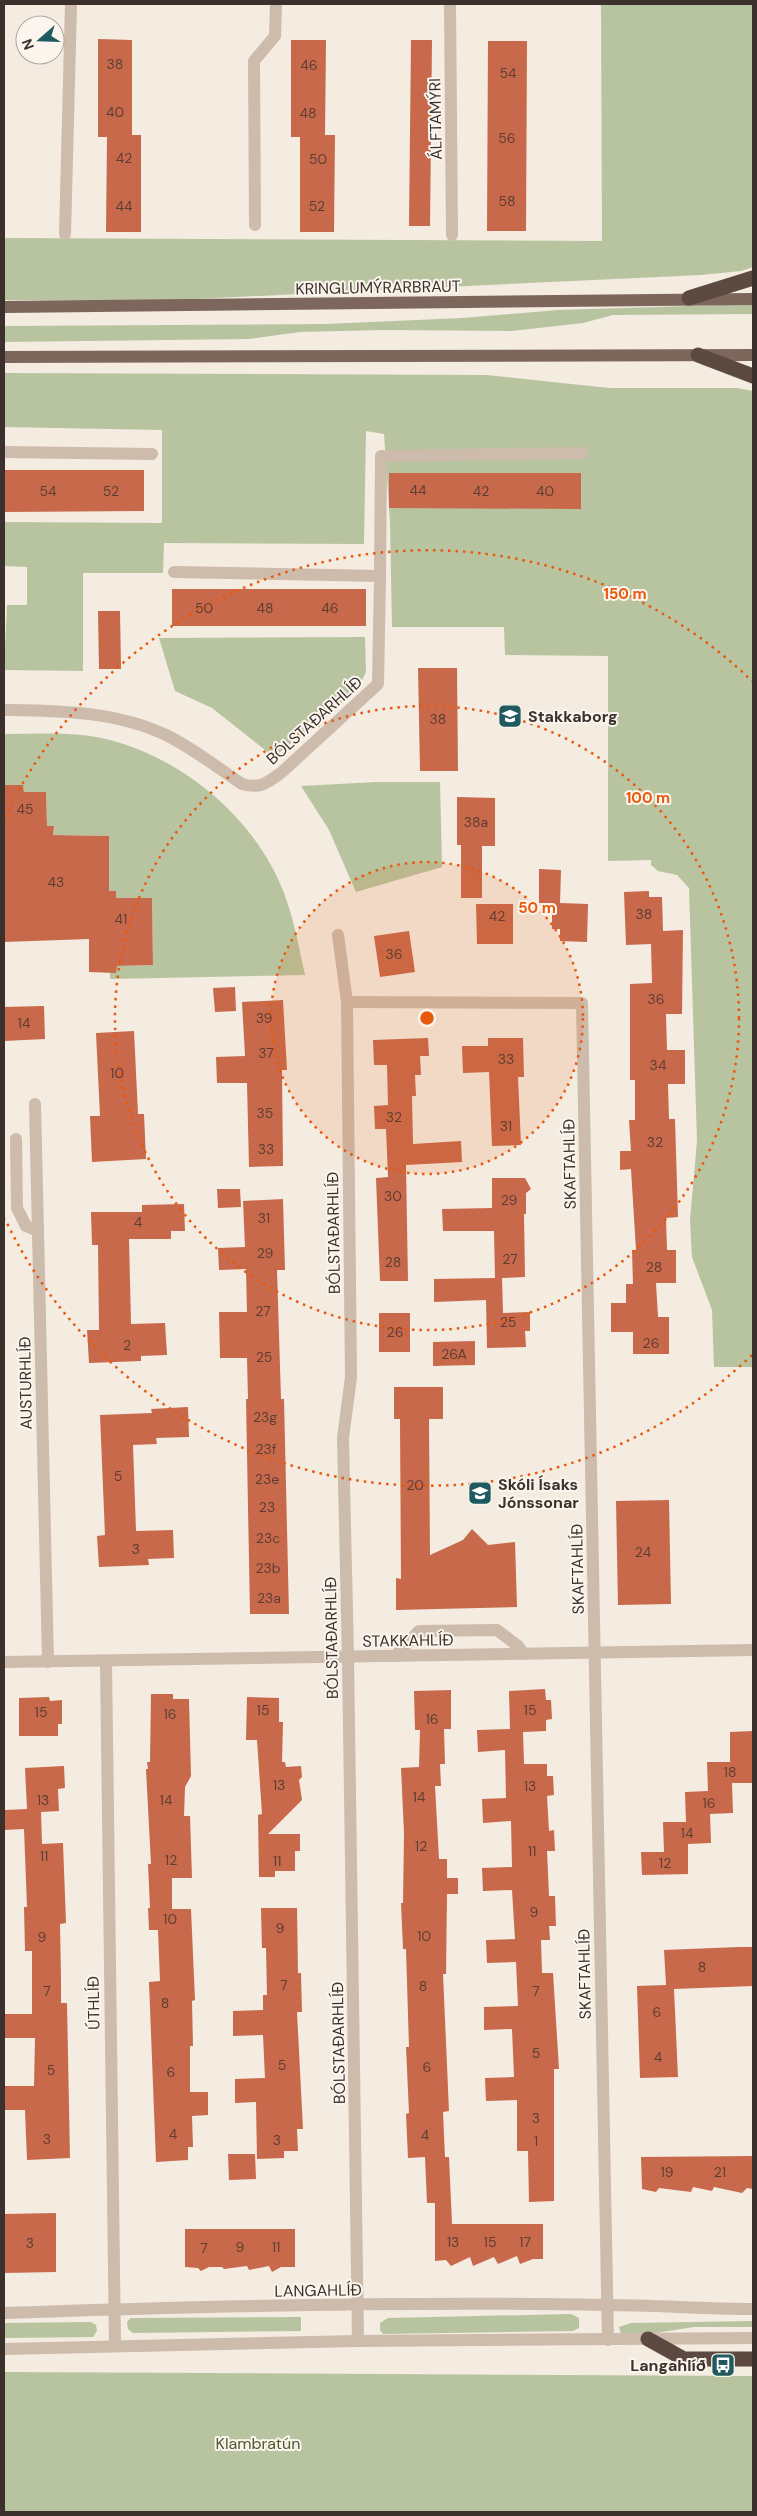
<svg xmlns="http://www.w3.org/2000/svg" width="757" height="2516" font-family="'DM Sans',sans-serif">
  <style>
    .green { fill: #b8c4a0 }
    .building { fill: #c8694b }
    .lines { fill: none; stroke-linecap: round; stroke-linejoin: round }
    .minor { stroke: #cdbbac; stroke-width: 12 }
    .major { stroke: #7d675c; stroke-width: 12 }
    .highway { stroke: #5c4a42; stroke-width: 15 }
    .ring { fill: none; stroke: #e8590c; stroke-width: 2.5; stroke-dasharray: 2.5 5 }
    .labels { text-anchor: middle; stroke-width: 4; stroke-linejoin: round; paint-order: stroke }
    .number-label { font-size: 14px; fill: #5e3e33 }
    .street-label { font-size: 16px; fill: #3b302b; stroke: #fbf5ee }
    .poi-label { font-size: 16px; font-weight: bold; fill: #3b302b; stroke: #fbf5ee; text-anchor: start }
    .park-label { font-size: 16px; fill: #4a5a2e; stroke: #fbf5ee }
    .centre { fill: #e8590c; stroke: #fbf5ee; stroke-width: 2.5 }
    .ring-label { font-size: 15px; text-anchor: middle; font-weight: bold; fill: #e8590c; stroke: #fbf5ee; stroke-width: 4; stroke-linejoin: round; paint-order: stroke }
  </style>
  <rect width="100%" height="100%" fill="#f4ebe1"/>
  <g class="green">
    <polygon points="601,4 753,4 753,267 741,271 701,275 151,301 4,300 4,238 602,241"/>
    <polygon points="753,304 753,314 613,315 583,323 512,331 384,330 300,332 249,339 4,342 4,326 326,324 462,318 558,310"/>
    <polygon points="4,373 487,375 609,388 737,388 753,391 753,1367 714,1367 712,1310 692,1257 690,1220 697,1141 689,888 677,875 658,871 651,865 651,860 608,861 608,656 505,655 504,627 392,627 390,522 384,434 366,431 364,544 164,543 163,573 83,573 83,671 4,670 7,605 27,605 27,567 4,566 4,522 162,523 162,430 4,427"/>
    <polygon points="365,637 366,672 357,690 274,757 212,708 175,691 159,638"/>
    <path d="M4,734C39,734 76,731 110,740C186,760 256,820 284,893C294,919 299,948 305,975L110,979V973L117,966L153,965L152,898H116L109,891V836L53,835L54,826H47L46,792H24L23,785H4Z"/>
    <polygon points="376,782 440,782 442,867 356,892 329,830 301,786"/>
    <polygon points="571,2314 579,2318 579,2328 573,2331 383,2334 380,2330 380,2323 388,2318"/>
    <polygon points="301,2317 301,2331 133,2333 128,2329 127,2322 131,2318"/>
    <polygon points="753,2321 753,2327 694,2327 636,2336 621,2334 619,2327 631,2323"/>
    <polygon points="91,2322 96,2325 97,2331 93,2337 4,2338 4,2323"/>
    <polygon points="4,2372 753,2376 753,2512 4,2512"/>
  </g>
  <g class="building">
    <polygon points="98,39 132,40 132,135 141,135 141,232 106,232 107,137 98,137"/>
    <polygon points="291,40 326,40 325,135 335,135 334,232 300,232 300,137 291,137"/>
    <polygon points="411,40 432,40 430,226 409,226"/>
    <polygon points="488,41 527,41 526,231 487,231"/>
    <polygon points="4,470 144,470 144,511 4,512"/>
    <polygon points="389,473 581,473 581,509 389,508"/>
    <rect x="172" y="589" width="194" height="37"/>
    <polygon points="98,611 120,611 121,669 99,669"/>
    <polygon points="418,668 457,668 458,771 420,771"/>
    <polygon points="4,785 23,785 24,792 46,792 47,826 54,826 53,835 109,836 109,891 116,891 116,898 152,898 153,965 117,966 116,973 89,972 89,939 4,942"/>
    <polygon points="457,797 495,798 495,846 482,846 482,898 461,898 461,845 457,845"/>
    <polygon points="539,869 561,870 560,903 588,904 587,942 560,941 560,929 552,929 552,903 539,903"/>
    <polygon points="649,891 649,897 662,897 663,931 683,930 682,1014 666,1014 667,1050 685,1050 685,1084 668,1084 669,1119 675,1119 678,1217 666,1218 667,1250 676,1250 676,1283 656,1283 658,1317 669,1317 669,1354 633,1354 633,1332 611,1332 611,1303 626,1303 626,1284 633,1284 632,1250 636,1250 631,1169 620,1170 620,1151 631,1151 629,1120 635,1120 635,1080 630,1080 630,984 652,983 651,944 626,945 624,892"/>
    <polygon points="476,904 513,904 513,944 477,944"/>
    <polygon points="409,931 415,972 380,977 374,936"/>
    <polygon points="235,987 236,1011 215,1012 213,988"/>
    <polygon points="283,1000 287,1070 282,1070 283,1166 249,1167 247,1083 217,1083 216,1057 245,1056 242,1002"/>
    <polygon points="44,1006 45,1039 4,1041 4,1007"/>
    <polygon points="134,1031 138,1114 144,1114 146,1159 92,1162 90,1116 100,1116 96,1033"/>
    <polygon points="428,1038 429,1056 420,1056 421,1075 415,1075 416,1096 412,1096 413,1144 461,1141 462,1162 406,1165 408,1281 380,1281 376,1178 388,1177 386,1129 375,1129 374,1106 388,1105 387,1065 374,1065 373,1040"/>
    <polygon points="488,1038 523,1038 524,1077 518,1077 521,1145 492,1146 489,1072 463,1073 462,1046 488,1046"/>
    <polygon points="492,1178 525,1178 531,1189 526,1193 526,1214 524,1214 525,1277 502,1278 503,1313 530,1312 530,1331 525,1331 526,1347 487,1348 486,1300 434,1302 434,1279 495,1278 494,1231 443,1231 442,1209 492,1208"/>
    <polygon points="217,1189 240,1189 241,1207 218,1208"/>
    <polygon points="283,1199 285,1270 277,1270 281,1399 284,1399 289,1614 250,1614 246,1399 248,1399 247,1358 220,1358 219,1312 247,1312 246,1269 219,1270 218,1248 245,1247 243,1201"/>
    <polygon points="184,1204 185,1231 171,1231 171,1239 129,1239 131,1324 165,1323 167,1355 141,1356 141,1361 89,1363 87,1330 99,1330 98,1245 92,1245 91,1212 142,1212 142,1205"/>
    <rect x="379" y="1313" width="31" height="39"/>
    <polygon points="475,1341 475,1365 433,1366 433,1342"/>
    <polygon points="394,1387 443,1387 443,1419 429,1419 430,1555 463,1540 472,1529 488,1545 515,1542 517,1607 396,1610 396,1578 401,1579 400,1419 394,1419"/>
    <polygon points="188,1407 189,1437 156,1438 157,1444 133,1445 136,1531 173,1530 174,1558 148,1559 149,1565 99,1567 97,1536 105,1535 100,1415 152,1413 151,1409"/>
    <polygon points="669,1500 671,1604 618,1605 616,1501"/>
    <polygon points="545,1689 546,1700 551,1700 552,1719 546,1720 546,1731 523,1732 524,1764 547,1764 547,1776 553,1776 554,1795 547,1796 549,1831 554,1830 555,1851 547,1851 549,1896 555,1896 556,1926 549,1926 550,1940 541,1940 542,1973 553,1973 559,2069 554,2069 554,2201 529,2202 528,2151 517,2151 517,2100 486,2101 485,2078 514,2077 512,2029 484,2030 484,2007 518,2006 516,1962 487,1963 486,1940 515,1939 512,1890 483,1891 482,1868 512,1867 511,1821 483,1823 482,1799 506,1798 505,1750 478,1752 477,1730 510,1729 509,1691"/>
    <polygon points="451,1690 451,1729 444,1729 445,1764 440,1764 441,1786 435,1786 439,1859 447,1859 447,1878 458,1878 458,1894 447,1894 446,1974 443,1974 449,2111 443,2112 445,2157 449,2157 452,2224 543,2224 543,2259 533,2259 520,2264 517,2256 498,2264 494,2257 473,2266 470,2257 451,2266 446,2260 435,2261 435,2203 427,2203 425,2157 408,2158 406,2114 409,2113 406,2047 409,2047 406,1949 403,1949 401,1903 403,1903 404,1833 401,1768 419,1767 420,1730 415,1730 414,1691"/>
    <polygon points="151,1694 173,1694 173,1699 189,1699 191,1776 185,1787 184,1816 190,1816 192,1878 172,1878 172,1909 191,1909 195,2000 192,2001 193,2046 190,2046 190,2092 208,2092 208,2115 192,2116 193,2147 188,2147 188,2160 156,2162 149,1982 160,1981 158,1930 149,1930 148,1908 150,1908 148,1864 151,1864 146,1769 148,1769 147,1762 150,1762"/>
    <polygon points="49,1697 50,1701 62,1700 62,1724 58,1724 58,1736 19,1736 19,1698"/>
    <polygon points="247,1697 279,1698 279,1722 283,1722 282,1762 285,1762 286,1767 301,1766 302,1777 299,1780 302,1800 268,1834 300,1834 300,1851 295,1851 295,1871 275,1871 275,1877 259,1877 258,1815 262,1814 257,1740 246,1740"/>
    <polygon points="753,1731 753,1783 732,1783 733,1813 710,1814 711,1843 688,1844 688,1874 642,1875 641,1852 664,1852 663,1822 686,1822 685,1792 708,1791 707,1762 730,1762 730,1732"/>
    <polygon points="64,1766 65,1788 58,1789 59,1811 41,1812 42,1844 63,1843 66,1923 60,1924 61,1979 61,2003 67,2003 70,2158 27,2160 25,2110 4,2110 4,2086 34,2086 35,2038 4,2038 4,2014 32,2014 32,1951 25,1951 24,1907 27,1907 24,1829 4,1830 4,1810 27,1809 25,1768"/>
    <polygon points="261,1908 297,1908 298,1973 301,1973 302,2012 297,2012 303,2129 297,2129 298,2151 284,2151 284,2158 257,2159 256,2102 235,2103 235,2079 265,2078 263,2035 233,2036 233,2011 263,2010 263,1995 267,1995 266,1948 262,1948"/>
    <polygon points="739,1947 753,1947 753,1986 674,1989 678,2077 640,2078 637,1986 666,1985 664,1950"/>
    <polygon points="228,2154 255,2154 256,2179 229,2180"/>
    <polygon points="753,2156 753,2189 747,2188 742,2193 714,2187 712,2191 693,2187 691,2192 659,2188 656,2192 642,2189 641,2157"/>
    <polygon points="56,2213 56,2272 4,2273 4,2214"/>
    <polygon points="185,2229 295,2229 295,2267 281,2267 272,2272 269,2266 249,2270 247,2266 224,2269 222,2267 209,2267 201,2271 198,2268 185,2267"/>
  </g>
  <g class="lines">
    <g class="minor">
      <polyline points="450,4 452,235"/>
      <polyline points="255,225 254,61 275,36 276,4"/>
      <polyline points="65,234 71,4"/>
      <polyline points="4,452 152,454"/>
      <polyline points="380,576 381,456 583,453"/>
      <path d="M4,710C60,711 117,711 168,736C194,749 218,768 242,784C261,789 267,783 282,772L378,684L380,576L174,572"/>
      <polyline points="338,935 347,1002 351,1377 343,1438 348,1657 358,2341"/>
      <polyline points="347,1002 582,1003 608,2340"/>
      <polyline points="35,1104 48,1662"/>
      <polyline points="16,1139 17,1208 26,1226 38,1231"/>
      <polyline points="395,1656 419,1631 497,1630 518,1646 524,1654"/>
      <polyline points="106,1661 115,2346"/>
      <polyline points="4,1662 753,1650"/>
      <path d="M4,2313C204,2306 405,2301 606,2305C655,2305 704,2309 753,2309"/>
      <polyline points="4,2349 358,2341 753,2338"/>
    </g>
    <g class="major">
      <polyline points="4,307 753,299"/>
      <polyline points="4,357 753,355"/>
    </g>
    <g class="highway">
      <polyline points="689,298 753,278"/>
      <polyline points="698,355 753,376"/>
      <polyline points="648,2339 684,2359 753,2359"/>
    </g>
  </g>
  <circle cx="427" cy="1018" r="156" fill="#e8590c" fill-opacity=".12"/>
  <g class="ring">
    <circle cx="427" cy="1018" r="156"/>
    <circle cx="427" cy="1018" r="312"/>
    <path d="M752 1355A468 468 0 0 1 5 1219M5 817A468 468 0 0 1 752 681"/>
  </g>
  <defs>
    <g id="school-square" transform="scale(1.25)"><rect x="-9" y="-9" width="18" height="18" rx="4" fill="#1f5a5e" stroke="#fbf5ee"/><path d="M0-5L7-2L0 1L-7-2ZM-4 1L0 2.5L4 1V4Q0 6-4 4Z" fill="#fff"/></g>
    <g id="bus-square" transform="scale(1.25)"><rect x="-9" y="-9" width="18" height="18" rx="4" fill="#1f5a5e" stroke="#fbf5ee"/><path d="M-5-6H5V4H4V6H2V4H-2V6H-4V4H-5ZM-3.5-4V0h7V-4ZM-3.5 1.2v1.5H-2V1.2ZM2 1.2v1.5H3.5V1.2Z" fill="#fff"/></g>
  </defs>
  <g fill-rule="evenodd">
    <use href="#school-square" x="510" y="716"/>
    <use href="#school-square" x="480" y="1493"/>
    <use href="#bus-square" x="723" y="2365"/>
  </g>
  <g class="labels">
    <g class="number-label">
      <text x="115" y="69">38</text>
      <text x="309" y="70">46</text>
      <text x="508" y="78">54</text>
      <text x="115" y="117">40</text>
      <text x="308" y="118">48</text>
      <text x="507" y="143">56</text>
      <text x="124" y="163">42</text>
      <text x="318" y="164">50</text>
      <text x="507" y="206">58</text>
      <text x="124" y="211">44</text>
      <text x="317" y="211">52</text>
      <text x="418" y="495">44</text>
      <text x="48" y="496">54</text>
      <text x="111" y="496">52</text>
      <text x="481" y="496">42</text>
      <text x="545" y="496">40</text>
      <text x="204" y="613">50</text>
      <text x="265" y="613">48</text>
      <text x="330" y="613">46</text>
      <text x="438" y="724">38</text>
      <text x="25" y="814">45</text>
      <text x="476" y="827">38a</text>
      <text x="56" y="887">43</text>
      <text x="644" y="919">38</text>
      <text x="497" y="921">42</text>
      <text x="121" y="924">41</text>
      <text x="394" y="959">36</text>
      <text x="656" y="1004">36</text>
      <text x="264" y="1023">39</text>
      <text x="24" y="1028">14</text>
      <text x="266" y="1058">37</text>
      <text x="506" y="1064">33</text>
      <text x="658" y="1070">34</text>
      <text x="117" y="1078">10</text>
      <text x="265" y="1118">35</text>
      <text x="394" y="1122">32</text>
      <text x="506" y="1131">31</text>
      <text x="655" y="1147">32</text>
      <text x="266" y="1154">33</text>
      <text x="393" y="1201">30</text>
      <text x="509" y="1205">29</text>
      <text x="264" y="1223">31</text>
      <text x="138" y="1227">4</text>
      <text x="265" y="1258">29</text>
      <text x="510" y="1264">27</text>
      <text x="393" y="1267">28</text>
      <text x="654" y="1272">28</text>
      <text x="263" y="1316">27</text>
      <text x="508" y="1327">25</text>
      <text x="395" y="1337">26</text>
      <text x="651" y="1348">26</text>
      <text x="127" y="1350">2</text>
      <text x="454" y="1359">26A</text>
      <text x="264" y="1362">25</text>
      <text x="265" y="1422">23g</text>
      <text x="266" y="1454">23f</text>
      <text x="118" y="1481">5</text>
      <text x="267" y="1484">23e</text>
      <text x="415" y="1490">20</text>
      <text x="267" y="1512">23</text>
      <text x="268" y="1543">23c</text>
      <text x="136" y="1554">3</text>
      <text x="643" y="1557">24</text>
      <text x="268" y="1573">23b</text>
      <text x="269" y="1603">23a</text>
      <text x="263" y="1715">15</text>
      <text x="530" y="1715">15</text>
      <text x="41" y="1717">15</text>
      <text x="170" y="1719">16</text>
      <text x="432" y="1724">16</text>
      <text x="730" y="1777">18</text>
      <text x="279" y="1790">13</text>
      <text x="530" y="1791">13</text>
      <text x="419" y="1802">14</text>
      <text x="43" y="1805">13</text>
      <text x="166" y="1805">14</text>
      <text x="709" y="1808">16</text>
      <text x="687" y="1838">14</text>
      <text x="421" y="1851">12</text>
      <text x="532" y="1856">11</text>
      <text x="44" y="1861">11</text>
      <text x="171" y="1865">12</text>
      <text x="277" y="1866">11</text>
      <text x="665" y="1868">12</text>
      <text x="534" y="1917">9</text>
      <text x="170" y="1924">10</text>
      <text x="280" y="1933">9</text>
      <text x="424" y="1941">10</text>
      <text x="42" y="1942">9</text>
      <text x="702" y="1972">8</text>
      <text x="284" y="1990">7</text>
      <text x="423" y="1991">8</text>
      <text x="47" y="1996">7</text>
      <text x="536" y="1996">7</text>
      <text x="165" y="2008">8</text>
      <text x="657" y="2017">6</text>
      <text x="536" y="2058">5</text>
      <text x="658" y="2062">4</text>
      <text x="282" y="2070">5</text>
      <text x="427" y="2072">6</text>
      <text x="51" y="2075">5</text>
      <text x="171" y="2077">6</text>
      <text x="536" y="2123">3</text>
      <text x="173" y="2139">4</text>
      <text x="425" y="2140">4</text>
      <text x="47" y="2144">3</text>
      <text x="277" y="2145">3</text>
      <text x="536" y="2146">1</text>
      <text x="667" y="2177">19</text>
      <text x="720" y="2177">21</text>
      <text x="453" y="2247">13</text>
      <text x="490" y="2247">15</text>
      <text x="525" y="2247">17</text>
      <text x="30" y="2248">3</text>
      <text x="240" y="2252">9</text>
      <text x="276" y="2252">11</text>
      <text x="204" y="2253">7</text>
    </g>
    <g class="street-label">
      <text transform="translate(435 119) rotate(-91)" y="6">ÁLFTAMÝRI</text>
      <text transform="translate(378 287) rotate(-1)" y="6">KRINGLUMÝRARBRAUT</text>
      <text transform="translate(314 720) rotate(-42)" y="6">BÓLSTAÐARHLÍÐ</text>
      <text transform="translate(569 1164) rotate(-91)" y="6">SKAFTAHLÍÐ</text>
      <text transform="translate(333 1233) rotate(-91)" y="6">BÓLSTAÐARHLÍÐ</text>
      <text transform="translate(25 1383) rotate(-91)" y="6">AUSTURHLÍÐ</text>
      <text transform="translate(577 1569) rotate(-91)" y="6">SKAFTAHLÍÐ</text>
      <text transform="translate(331 1638) rotate(-91)" y="6">BÓLSTAÐARHLÍÐ</text>
      <text transform="translate(408 1640) rotate(-1)" y="6">STAKKAHLÍÐ</text>
      <text transform="translate(584 1974) rotate(-91)" y="6">SKAFTAHLÍÐ</text>
      <text transform="translate(93 2003) rotate(-91)" y="6">ÚTHLÍÐ</text>
      <text transform="translate(338 2043) rotate(-91)" y="6">BÓLSTAÐARHLÍÐ</text>
      <text transform="translate(318 2290) rotate(-1)" y="6">LANGAHLÍÐ</text>
    </g>
    <g class="poi-label">
      <text x="528" y="722">Stakkaborg</text>
      <text x="498" y="1490">Skóli Ísaks<tspan x="498" dy="18">Jónssonar</tspan></text>
      <text x="706" y="2371" text-anchor="end">Langahlíð</text>
    </g>
    <g class="park-label">
      <text x="258" y="2449">Klambratún</text>
    </g>
  </g>
  <circle cx="427" cy="1018" r="8" class="centre"/>
  <g class="ring-label">
    <text x="625" y="599">150 m</text>
    <text x="648" y="803">100 m</text>
    <text x="537" y="913">50 m</text>
  </g>
  <rect width="757" height="2516" fill="none" stroke="#3b302b" stroke-width="10"/>
  <g transform="translate(40 40) rotate(250)"><circle r="24" fill="#fbf5ee" stroke="#aea6a0"/>
  <path d="M0-4L9 19L0 12L-9 19Z" fill="#1f5a5e"/>
  <text y="-8" font-size="14" font-weight="bold" text-anchor="middle" fill="#3b302b">N</text>
  </g>
</svg>
